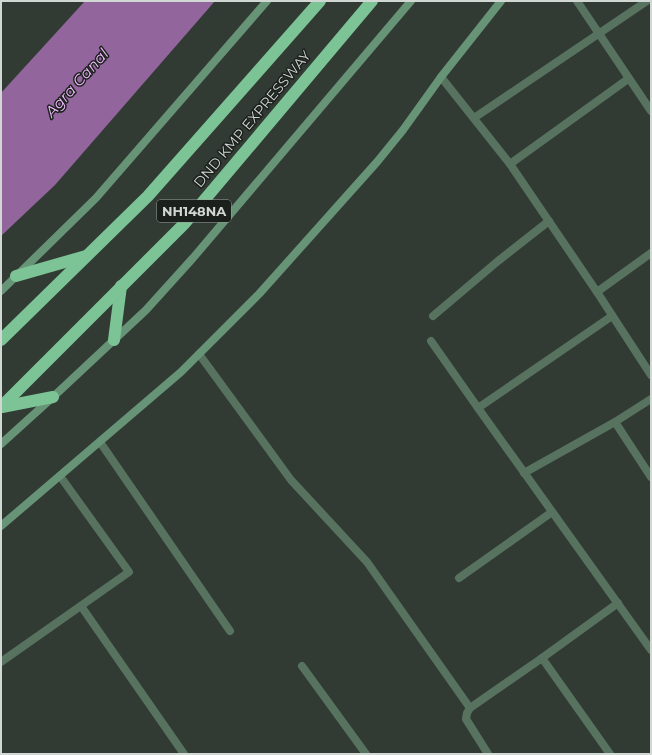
<svg xmlns="http://www.w3.org/2000/svg" width="652" height="755" font-family="Montserrat,sans-serif">
  <style>
    .water { fill: #92659d }
    .lines { fill: none; stroke-linecap: round; stroke-linejoin: round }
    .street { stroke: #577360; stroke-width: 8 }
    .secondary { stroke: #679376; stroke-width: 8 }
    .highway { stroke: #7cc395; stroke-width: 12 }
    .labels { text-anchor: middle; stroke-width: 3; stroke-linejoin: round; paint-order: stroke }
    .shield { fill: #1c201d; stroke: #9ba09c; stroke-width: 1 }
    .shield-label { font-size: 13px; font-weight: bold; fill: #d1d7d2 }
    .street-label { font-size: 14px; fill: #d1d7d2; stroke: #1c201d }
    .water-label { font-size: 15px; font-style: italic; fill: #efbcfc; stroke: #1c201d }
  </style>
  <rect width="100%" height="100%" fill="#313b34"/>
  <polygon class="water" points="85,1 215,1 55,185 1,236 1,93"/>
  <g class="lines">
    <g class="street">
      <polyline points="577,1 651,111"/>
      <polyline points="441,77 510,164 597,292 651,375"/>
      <polyline points="474,118 647,1"/>
      <polyline points="510,164 628,79"/>
      <polyline points="597,292 651,253"/>
      <polyline points="433,316 498,261 549,221"/>
      <polyline points="431,341 478,408 651,650"/>
      <polyline points="199,354 291,480 367,562 470,708"/>
      <polyline points="651,399 615,422 651,477"/>
      <polyline points="478,408 612,316"/>
      <polyline points="100,442 230,631"/>
      <polyline points="524,473 615,422"/>
      <polyline points="459,578 552,512"/>
      <polyline points="81,606 184,754"/>
      <polyline points="542,658 618,603"/>
      <polyline points="1,662 129,572 60,476"/>
      <polyline points="302,666 366,754"/>
      <polyline points="488,754 466,719 467,713 470,708 542,658 610,754"/>
    </g>
    <g class="secondary">
      <polyline points="1,291 96,198 267,1"/>
      <polyline points="1,444 53,397 146,310 193,258 411,1"/>
      <polyline points="1,526 181,372 259,294 377,162 403,130 441,77 501,1"/>
    </g>
    <g class="highway">
      <polyline points="16,276 86,256"/>
      <polyline points="1,340 148,196 320,1"/>
      <polyline points="114,340 121,286"/>
      <polyline points="1,407 185,223 372,1"/>
      <polyline points="2,407 53,397"/>
    </g>
  </g>
  <g class="labels">
    <rect class="shield" x="157" y="200" width="74" height="22" rx="3"/>
    <g class="shield-label">
      <text x="194" y="216">NH148NA</text>
    </g>
    <g class="street-label">
      <text transform="translate(252 119) rotate(-50)" y="5">DND KMP EXPRESSWAY</text>
    </g>
    <g class="water-label">
      <text transform="translate(77 83) rotate(-48)" y="5">Agra Canal</text>
    </g>
  </g>
  <rect width="652" height="755" fill="none" stroke="#d1d7d2" stroke-width="4"/>
</svg>
